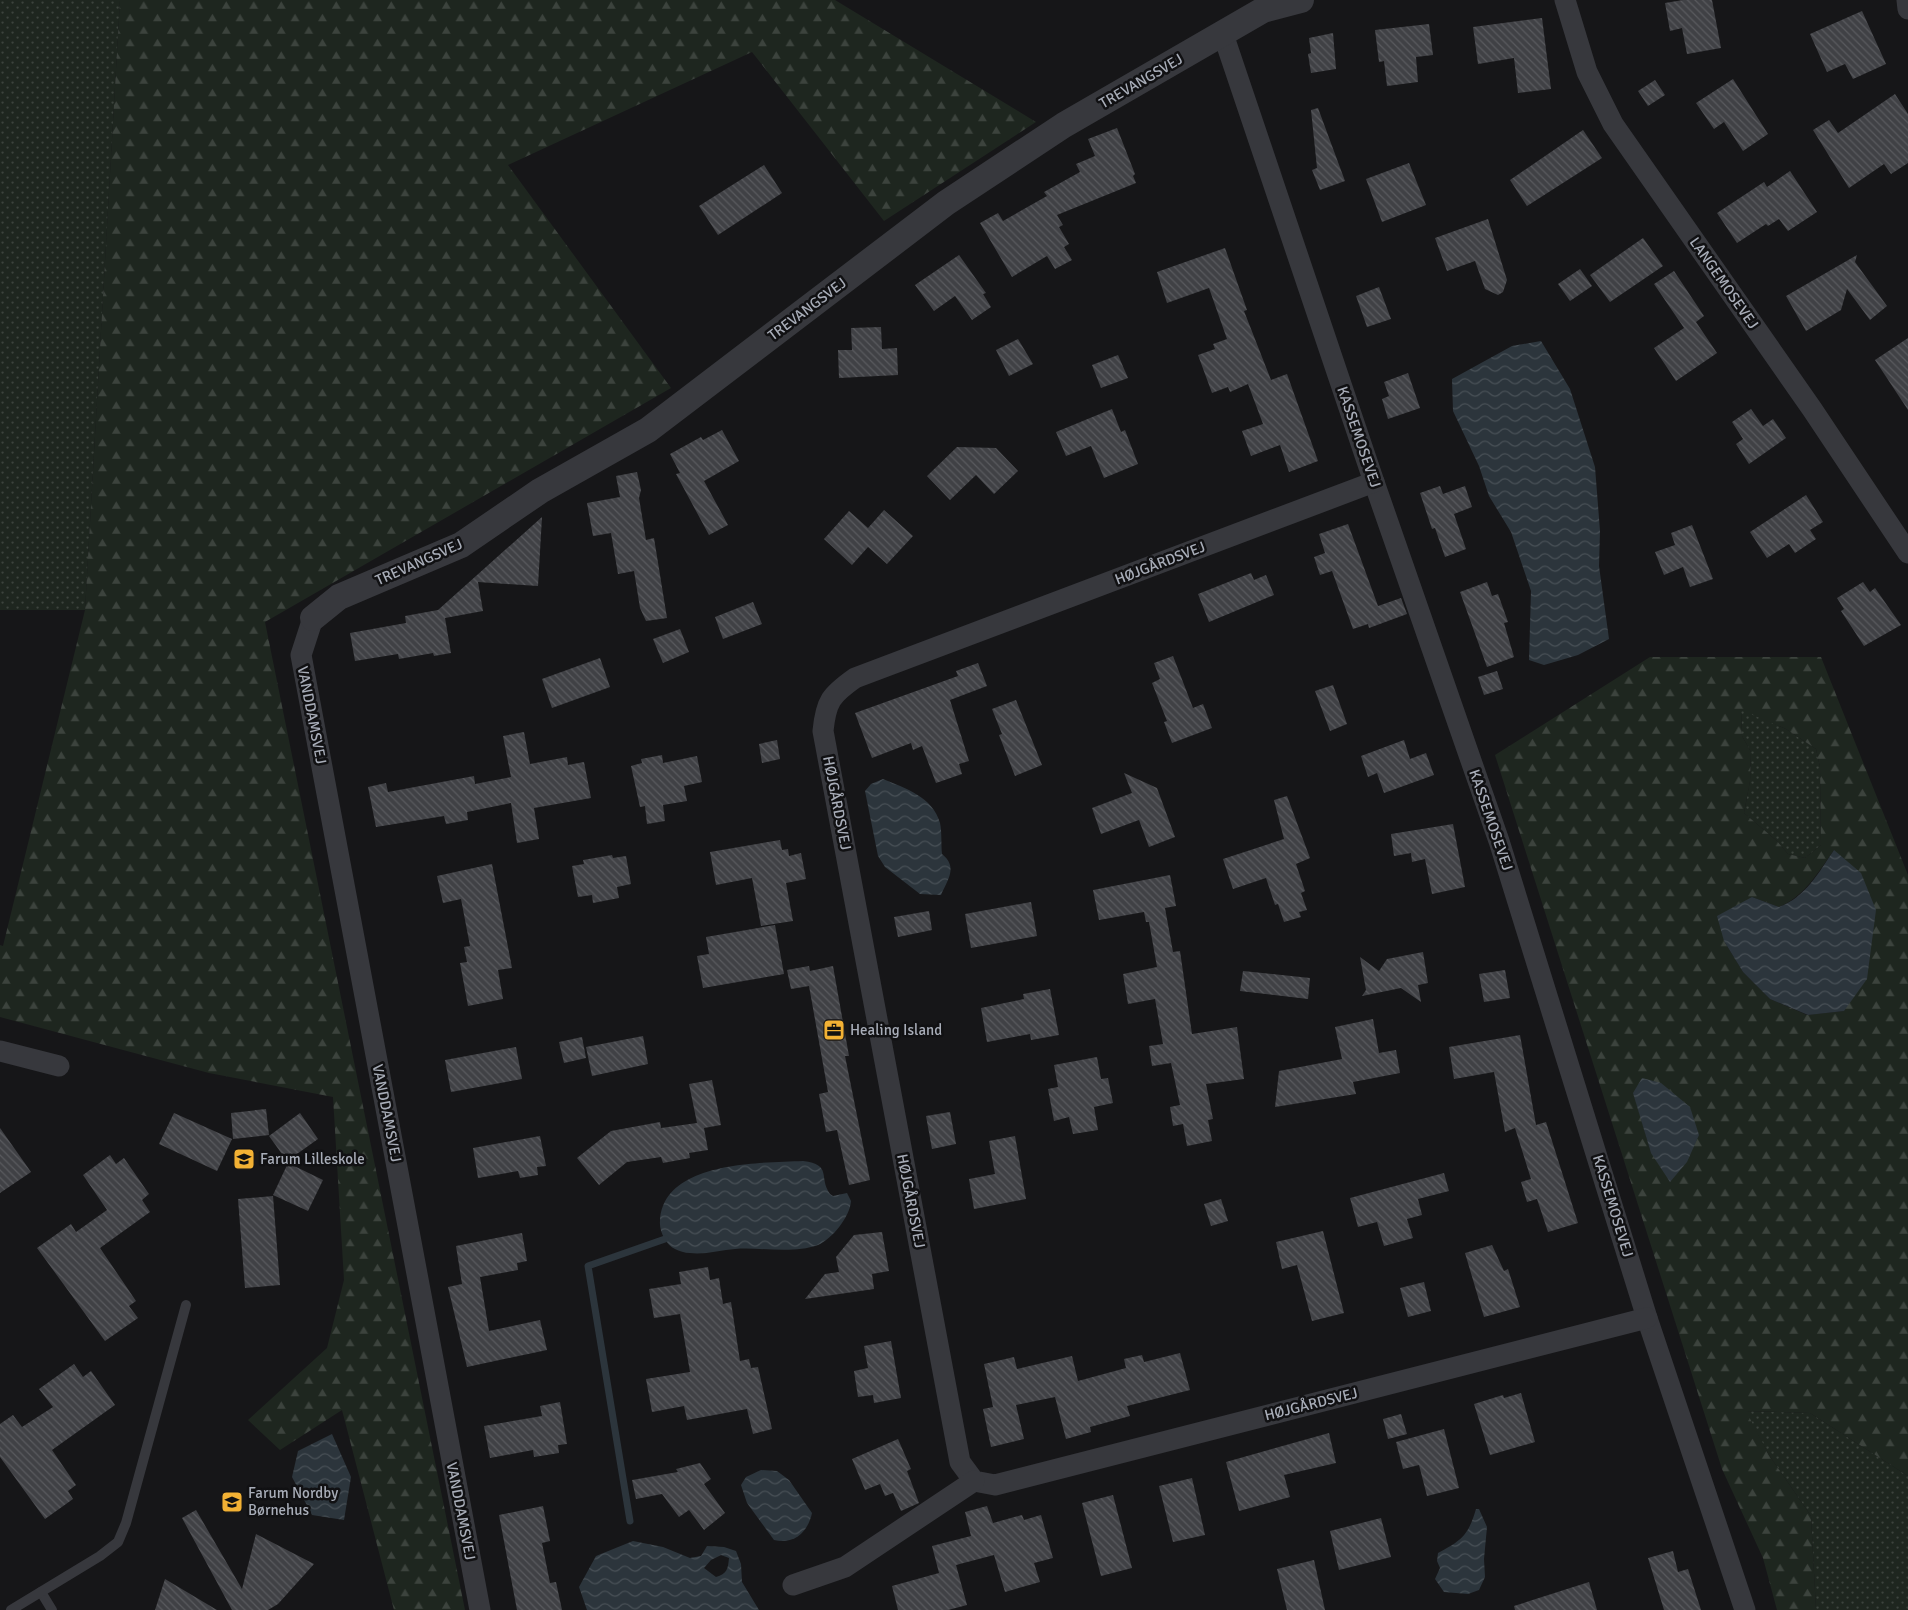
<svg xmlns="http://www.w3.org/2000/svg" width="1908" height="1610" font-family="Signika,sans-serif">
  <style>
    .grass { fill: url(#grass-dots) }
    .forest { fill: url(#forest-firs); fill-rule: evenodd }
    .water { fill: url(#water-waves); fill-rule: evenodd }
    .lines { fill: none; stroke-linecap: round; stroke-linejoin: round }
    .stream { stroke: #2c353c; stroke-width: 7 }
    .building { fill: url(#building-back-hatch) }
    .service { stroke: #37383d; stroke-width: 10 }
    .minor { stroke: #37383d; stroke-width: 21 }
    .tertiary { stroke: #37383d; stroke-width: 26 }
    .labels { text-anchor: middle; stroke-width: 5; stroke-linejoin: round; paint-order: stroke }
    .street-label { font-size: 15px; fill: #a8adb8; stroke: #111113 }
    .poi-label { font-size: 15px; fill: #a8adb8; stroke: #111113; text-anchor: start }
  </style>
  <defs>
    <pattern id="grass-dots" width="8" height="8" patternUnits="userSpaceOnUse" patternTransform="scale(1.25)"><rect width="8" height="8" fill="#1e261f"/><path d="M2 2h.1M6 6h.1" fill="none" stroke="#3c433d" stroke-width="1.8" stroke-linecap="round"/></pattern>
    <pattern id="forest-firs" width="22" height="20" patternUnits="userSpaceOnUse" patternTransform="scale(1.25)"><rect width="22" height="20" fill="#1e261f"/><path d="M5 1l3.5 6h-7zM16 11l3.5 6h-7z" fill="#3c433d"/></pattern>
    <pattern id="water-waves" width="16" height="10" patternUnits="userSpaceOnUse" patternTransform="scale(1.25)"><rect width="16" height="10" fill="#2c353c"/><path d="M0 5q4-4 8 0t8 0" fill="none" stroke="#485056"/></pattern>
    <pattern id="building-back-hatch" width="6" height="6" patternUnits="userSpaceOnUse" patternTransform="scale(1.25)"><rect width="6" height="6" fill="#404145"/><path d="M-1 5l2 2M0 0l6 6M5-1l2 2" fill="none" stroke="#595a5e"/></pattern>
  </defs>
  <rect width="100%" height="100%" fill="#161618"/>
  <g class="grass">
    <polygon points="0,0 120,0 85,610 0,610"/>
    <polygon points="1741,709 1786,729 1816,749 1820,767 1821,845 1805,858 1788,854 1777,841 1744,813 1750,781 1751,752 1742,736"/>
    <polygon points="1745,1411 1810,1413 1908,1476 1908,1610 1816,1610 1811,1516 1769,1455"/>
  </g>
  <g class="forest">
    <polygon points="120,0 835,0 1036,122 884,221 752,52 508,165 671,388 265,622 465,1610 394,1610 342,1410 280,1450 248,1420 327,1348 344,1280 333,1097 209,1073 0,1017 0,945 3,946 85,610"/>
    <path d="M1650,657H1821L1908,875V1476L1810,1413L1746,1411L1769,1455L1811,1516L1816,1610H1777L1763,1558L1722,1469L1495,755ZM1741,710L1786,729L1816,749L1820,767L1821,845L1805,858L1788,854L1777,841L1744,813L1750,781L1751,752L1742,736ZM1834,850L1844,1011L1807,1015L1770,999L1743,972L1724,941L1752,897L1779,907C1805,896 1818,872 1834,850ZM1642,1078L1651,1153L1634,1094Z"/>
  </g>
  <g class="water">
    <polygon points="1541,341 1570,389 1595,467 1600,531 1599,566 1609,639 1578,655 1544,665 1529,660 1531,591 1511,532 1489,496 1479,466 1453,411 1452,379 1512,346"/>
    <path d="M883,779C905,788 933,797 940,823C942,832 941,844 942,854C958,867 948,879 941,895L920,894L885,867L878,856L865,791L871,784Z"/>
    <path d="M1834,850L1861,873L1876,910L1867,979L1844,1011L1808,1015L1770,999L1743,972L1724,941L1717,916L1752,897L1779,907C1806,897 1819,872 1834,850Z"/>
    <polygon points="1642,1078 1661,1083 1690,1107 1699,1135 1687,1162 1670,1182 1651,1153 1633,1093"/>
    <path d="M803,1161C833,1165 818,1177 830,1194L833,1196L847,1193L851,1201C850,1217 832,1239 818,1245C793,1254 761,1247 735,1249C721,1250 704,1255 690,1253C685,1253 679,1251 675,1249C666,1245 659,1231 660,1221C663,1161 760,1163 803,1161Z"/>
    <polygon points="332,1434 351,1477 344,1520 312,1515 292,1477 298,1451"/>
    <path d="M761,1470L777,1471L789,1480L812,1513C808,1532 794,1545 774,1540L747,1503L741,1485L746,1477Z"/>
    <path d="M1476,1509H1479L1487,1527L1484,1559L1485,1577L1479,1590L1468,1594L1444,1592L1435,1579L1440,1568L1437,1561L1438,1553C1462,1540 1468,1536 1476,1509Z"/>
    <path d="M633,1541L663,1547L690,1558L701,1556L707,1546L724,1547L736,1551L741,1564L742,1582L759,1610H587L579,1587L596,1556ZM721,1555L729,1558C728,1569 727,1574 716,1577L704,1568L711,1560Z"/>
  </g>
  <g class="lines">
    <polyline class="stream" points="630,1521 588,1266 665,1239"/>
  </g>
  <g class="building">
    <polygon points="1683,0 1712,0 1721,48 1687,54 1682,28 1670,31 1665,3"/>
    <polygon points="1862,11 1886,64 1853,79 1845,64 1827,72 1810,34"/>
    <polygon points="1542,18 1551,89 1518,93 1514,58 1478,64 1473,27"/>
    <polygon points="1429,24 1433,55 1416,57 1418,82 1387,86 1384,61 1379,62 1375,30"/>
    <polygon points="1333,33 1336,69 1311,73 1308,54 1311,53 1309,38"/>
    <polygon points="1733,79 1768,134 1743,151 1724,122 1714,129 1696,103"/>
    <polygon points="1655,80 1665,95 1648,106 1638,91"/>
    <polygon points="1895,94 1908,114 1908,163 1891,174 1884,164 1849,188 1813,130 1829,120 1838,133"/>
    <polygon points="1318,108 1345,181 1320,190 1312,170 1317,168 1311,110"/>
    <polygon points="1117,128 1135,174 1133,176 1136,183 1057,215 1063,225 1059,227 1069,244 1064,247 1072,260 1055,269 1047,256 1012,277 980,223 998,213 1003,221 1047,196 1044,192 1080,172 1076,164 1095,156 1088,139"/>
    <polygon points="1583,130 1602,158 1527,206 1510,180"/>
    <polygon points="1409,163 1426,205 1382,222 1366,179"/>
    <polygon points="764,165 782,193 718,235 699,206"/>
    <polygon points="1790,171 1817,212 1788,231 1779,219 1768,226 1766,224 1737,243 1717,213 1764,182 1767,187"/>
    <polygon points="1488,219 1507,280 1503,292 1498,295 1485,289 1475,261 1447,271 1435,238"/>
    <polygon points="1643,238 1663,266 1610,302 1590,275"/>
    <polygon points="1225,248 1247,310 1244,311 1271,380 1287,374 1318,461 1289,472 1280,445 1251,456 1242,431 1263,424 1248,384 1230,392 1228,387 1212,393 1198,355 1215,349 1213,344 1227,339 1209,288 1167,303 1157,272"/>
    <polygon points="959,255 986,293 983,294 991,307 972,320 955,296 934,311 915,285"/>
    <polygon points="1857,255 1855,262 1887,306 1870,320 1847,289 1841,310 1806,331 1786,296"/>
    <polygon points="1580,269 1592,286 1570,301 1558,284"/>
    <polygon points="1674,271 1704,316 1696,322 1717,353 1676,381 1654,348 1684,328 1654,284"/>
    <polygon points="1379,287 1391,319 1367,327 1356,296"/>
    <polygon points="881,327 882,349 897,348 898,375 839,378 838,350 852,350 851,328"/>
    <polygon points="1908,338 1908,410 1875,360"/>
    <polygon points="1018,339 1033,364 1009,376 996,350"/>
    <polygon points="1118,355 1128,378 1101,388 1092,365"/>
    <polygon points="1408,373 1420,408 1388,419 1382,399 1389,396 1384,382"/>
    <polygon points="1112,409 1121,432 1125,430 1138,464 1104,478 1091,446 1066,456 1056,432"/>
    <polygon points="1751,409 1763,426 1773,419 1786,438 1749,464 1736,444 1743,439 1732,422"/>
    <polygon points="722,430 739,461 704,481 728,525 709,535 676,474 680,473 670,454 701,437 703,440"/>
    <polygon points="957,447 996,448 1018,471 994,494 976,475 950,500 927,476"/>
    <polygon points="637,472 641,490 639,498 646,540 654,538 667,618 646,621 640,608 634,571 618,574 611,533 593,536 587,503 620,497 616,476"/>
    <polygon points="1440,486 1443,494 1465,486 1472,507 1454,514 1466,549 1445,557 1435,528 1432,529 1420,493"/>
    <polygon points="1806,495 1823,522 1810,530 1816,539 1795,553 1789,544 1767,558 1750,532"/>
    <polygon points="884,510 913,536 887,564 868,547 852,565 824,539 849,511 868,528"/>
    <polygon points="542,517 538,586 478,582 483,611 445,618 451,653 434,656 433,653 399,659 398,654 355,661 350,633 406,623 405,616 438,610"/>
    <polygon points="1348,524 1378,606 1401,598 1407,614 1369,628 1368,624 1353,629 1332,571 1320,575 1314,557 1325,553 1319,534"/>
    <polygon points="1692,525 1713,579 1690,587 1683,567 1664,575 1655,552 1675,545 1671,533"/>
    <polygon points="1251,573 1254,580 1266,575 1274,595 1209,622 1198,594"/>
    <polygon points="1487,582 1492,596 1498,594 1508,622 1504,623 1514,657 1487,667 1460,592"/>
    <polygon points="1863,582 1870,592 1875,588 1901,625 1864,646 1841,611 1844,609 1837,598"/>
    <polygon points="753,602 762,624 723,639 715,617"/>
    <polygon points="680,629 689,652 663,663 653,639"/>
    <polygon points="1173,656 1193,708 1203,704 1212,728 1172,743 1164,722 1167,721 1152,683 1160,679 1154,663"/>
    <polygon points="600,658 610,687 552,708 542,679"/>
    <polygon points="978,663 987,686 950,700 969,761 959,764 962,774 936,783 922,746 913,750 911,743 872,758 855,713 958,676 956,671"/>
    <polygon points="1497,671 1503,689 1484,695 1478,677"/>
    <polygon points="1333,685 1347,724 1330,731 1315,691"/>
    <polygon points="1016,700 1042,765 1015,776 999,735 1002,734 992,709"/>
    <polygon points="524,732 530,764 567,757 568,765 584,762 591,798 534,808 539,839 517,843 511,803 467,812 468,820 446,824 444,816 376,827 368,787 386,783 388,792 474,776 475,784 511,777 503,736"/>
    <polygon points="777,740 780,759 762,763 759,744"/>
    <polygon points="1404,740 1410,759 1426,753 1434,775 1384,793 1377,773 1368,777 1361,756"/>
    <polygon points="662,755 663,763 697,756 702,782 684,786 687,801 663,805 665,821 647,824 645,806 640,807 631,766 642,763 641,759"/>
    <polygon points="1124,773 1157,788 1175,837 1149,847 1139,820 1101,834 1092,808 1132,793"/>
    <polygon points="1287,796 1310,858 1296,864 1305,891 1301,893 1307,910 1299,912 1301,917 1284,922 1278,904 1275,905 1266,878 1233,889 1223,859 1284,839 1274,800"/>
    <polygon points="1453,824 1465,887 1432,894 1425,859 1412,862 1411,853 1394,856 1391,834"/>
    <polygon points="780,840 782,850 788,849 789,856 801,853 806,879 786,883 793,921 761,926 752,878 716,885 710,852"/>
    <polygon points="612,855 613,858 626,856 631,884 617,887 619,898 593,903 592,895 578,897 572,866 584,864 583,860"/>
    <polygon points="492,864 512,968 498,970 503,999 468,1006 460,963 467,962 464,947 470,946 461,899 443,903 437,876"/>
    <polygon points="1170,875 1176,906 1165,908 1173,952 1180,951 1192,1034 1237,1027 1244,1079 1206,1084 1213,1119 1208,1120 1212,1141 1187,1146 1183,1124 1173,1126 1170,1107 1180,1105 1171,1063 1152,1066 1149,1046 1163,1044 1155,999 1128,1004 1123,974 1157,967 1149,922 1146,922 1144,912 1099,920 1093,890"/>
    <polygon points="1031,902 1037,936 971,948 965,914"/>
    <polygon points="929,911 932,930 898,937 894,917"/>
    <polygon points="775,925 784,974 703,988 697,956 709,954 706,937"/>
    <polygon points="1423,952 1428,983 1418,985 1421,1002 1401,988 1362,996 1366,990 1360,957 1379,971 1387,959"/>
    <polygon points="809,966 810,971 833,966 849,1056 845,1056 870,1180 849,1185 837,1130 826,1132 819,1094 828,1092 809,986 791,989 787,970"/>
    <polygon points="1505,970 1510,998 1484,1002 1479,974"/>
    <polygon points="1243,971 1310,978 1308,999 1240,991"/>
    <polygon points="1050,989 1059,1035 1031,1040 1030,1034 987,1042 981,1008 1024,999 1023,994"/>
    <polygon points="1373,1019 1379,1053 1396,1050 1400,1073 1353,1082 1356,1094 1275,1107 1279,1071 1342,1059 1335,1027"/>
    <polygon points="1520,1035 1536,1125 1546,1122 1578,1223 1548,1232 1537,1199 1527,1202 1521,1182 1531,1179 1515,1128 1505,1132 1494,1072 1454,1079 1449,1047"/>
    <polygon points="643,1036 648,1064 592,1076 586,1047"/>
    <polygon points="582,1037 586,1058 564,1063 559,1042"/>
    <polygon points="516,1047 522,1079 451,1092 445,1060"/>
    <polygon points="1097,1057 1101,1079 1108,1078 1113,1103 1094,1107 1098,1130 1073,1134 1069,1117 1054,1121 1048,1089 1058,1087 1054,1065"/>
    <polygon points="712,1080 721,1125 704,1128 708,1150 689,1153 690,1158 663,1163 661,1157 627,1162 599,1185 577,1158 611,1131 660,1122 661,1128 697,1123 689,1084"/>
    <polygon points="266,1109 269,1135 233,1139 231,1113"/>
    <polygon points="950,1112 956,1144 932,1149 926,1116"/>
    <polygon points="174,1113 232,1139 217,1171 159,1144"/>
    <polygon points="300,1113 318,1139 287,1161 269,1136"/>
    <polygon points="0,1128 31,1172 0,1193"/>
    <polygon points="540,1136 546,1166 537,1167 538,1175 520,1178 518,1171 478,1178 473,1148"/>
    <polygon points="1015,1136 1026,1199 974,1209 969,1179 995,1174 989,1141"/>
    <polygon points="110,1155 116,1164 124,1158 149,1194 142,1200 150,1212 100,1248 136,1301 129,1306 138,1318 105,1341 37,1248 71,1224 76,1232 107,1210 83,1175"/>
    <polygon points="288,1163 323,1180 308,1211 273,1195"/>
    <polygon points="1444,1173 1449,1191 1418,1199 1422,1215 1407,1219 1413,1238 1384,1246 1377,1222 1358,1227 1350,1198"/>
    <polygon points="273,1196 280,1285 245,1288 238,1199"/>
    <polygon points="1221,1199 1228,1221 1211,1226 1204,1204"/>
    <polygon points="1323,1231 1344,1313 1312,1321 1297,1265 1282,1269 1276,1242"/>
    <polygon points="882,1232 889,1271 872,1274 874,1289 805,1299 825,1274 839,1272 836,1257 854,1235"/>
    <polygon points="522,1233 527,1261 517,1263 518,1270 480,1277 489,1331 540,1320 547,1350 467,1367 448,1287 462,1284 456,1246"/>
    <polygon points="1492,1245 1504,1271 1508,1269 1520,1307 1484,1317 1465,1253"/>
    <polygon points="708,1267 710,1280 719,1278 723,1304 731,1302 740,1361 749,1359 751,1368 758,1367 772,1429 753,1434 747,1409 687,1420 684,1406 652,1412 646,1379 690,1372 680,1314 654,1318 649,1289 681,1284 679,1272"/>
    <polygon points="1424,1282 1431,1311 1408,1317 1400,1288"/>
    <polygon points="891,1341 901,1398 874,1403 873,1395 858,1397 854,1371 868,1368 864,1346"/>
    <polygon points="1180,1353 1190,1390 1127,1406 1130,1416 1090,1427 1091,1432 1066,1439 1055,1397 1016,1405 1024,1439 991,1447 983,1409 993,1407 984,1364 1014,1357 1017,1369 1072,1356 1078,1381 1126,1368 1124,1359 1142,1355 1144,1362"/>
    <polygon points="74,1364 83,1377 91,1371 115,1405 52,1450 76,1485 68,1491 73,1499 45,1519 0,1457 0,1424 13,1415 22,1427 53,1407 39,1389"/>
    <polygon points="1521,1393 1535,1442 1490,1455 1474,1404 1503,1395 1504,1398"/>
    <polygon points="560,1402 567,1444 558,1445 559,1453 534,1457 533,1450 490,1458 484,1426 542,1416 540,1406"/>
    <polygon points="1401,1414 1407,1434 1388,1439 1383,1419"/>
    <polygon points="1444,1429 1459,1488 1427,1496 1419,1465 1403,1469 1396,1442"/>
    <polygon points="1329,1433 1336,1463 1284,1475 1290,1497 1239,1511 1226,1462"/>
    <polygon points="898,1439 911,1469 907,1471 919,1503 901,1511 893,1493 885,1496 880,1484 865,1490 852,1459"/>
    <polygon points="700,1463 711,1479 704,1484 725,1513 704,1530 689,1510 679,1517 662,1494 636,1499 632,1480 678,1472 676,1469"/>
    <polygon points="1192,1478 1205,1535 1173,1542 1159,1486"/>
    <polygon points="1113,1495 1132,1568 1101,1576 1082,1503"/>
    <polygon points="543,1506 550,1541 542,1543 550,1583 556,1582 562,1610 517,1610 499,1515"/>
    <polygon points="987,1506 993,1523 1022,1515 1024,1520 1041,1515 1053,1558 1034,1563 1040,1582 1005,1592 994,1555 956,1565 967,1605 948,1610 898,1610 892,1586 939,1573 932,1546 971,1536 965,1512"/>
    <polygon points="196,1510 242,1589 256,1534 314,1564 278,1604 268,1610 232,1610 182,1518"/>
    <polygon points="1381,1518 1391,1557 1339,1570 1330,1531"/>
    <polygon points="1673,1551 1678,1572 1688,1569 1701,1610 1664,1610 1648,1558"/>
    <polygon points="1314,1560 1325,1610 1287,1610 1277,1569"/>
    <polygon points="165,1579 217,1610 155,1610"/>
    <polygon points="1589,1582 1597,1610 1515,1610 1514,1606"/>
  </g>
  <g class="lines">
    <g class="service">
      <polyline points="41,1592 52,1610"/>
      <polyline points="11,1610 100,1556 118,1542 126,1523 186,1305"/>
    </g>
    <g class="minor">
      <polyline points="1565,0 1587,72 1613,124 1812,409 1908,553"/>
      <polyline points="1907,0 1908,9"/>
      <polyline points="1223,34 1374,482 1499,841 1647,1318 1745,1610"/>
      <path d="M1374,482L855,678C831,695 826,701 823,731L960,1462L974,1481L995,1485L1647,1318"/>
      <polyline points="313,618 301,655 480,1610"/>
      <polyline points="0,1051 59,1066"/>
      <polyline points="793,1585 845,1567 974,1481"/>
    </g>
    <polyline class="tertiary" points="313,618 339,597 461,545 540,491 648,430 946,203 1064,125 1263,10 1301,0"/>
  </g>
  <defs>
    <g id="office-square" transform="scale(1.125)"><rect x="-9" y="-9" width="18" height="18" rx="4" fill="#f2b134" stroke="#111113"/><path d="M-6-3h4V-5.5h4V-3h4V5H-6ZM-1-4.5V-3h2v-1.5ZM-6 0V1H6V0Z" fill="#111"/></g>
    <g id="school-square" transform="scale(1.125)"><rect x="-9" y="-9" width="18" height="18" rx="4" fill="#f2b134" stroke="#111113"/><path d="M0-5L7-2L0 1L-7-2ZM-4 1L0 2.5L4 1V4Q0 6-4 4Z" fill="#111"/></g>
  </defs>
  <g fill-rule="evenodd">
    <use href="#office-square" x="834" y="1030"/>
    <use href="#school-square" x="244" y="1159"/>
    <use href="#school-square" x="232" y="1502"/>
  </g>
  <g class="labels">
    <g class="street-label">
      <text transform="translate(1141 81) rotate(-30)" y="5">TREVANGSVEJ</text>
      <text transform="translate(1724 283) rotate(55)" y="5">LANGEMOSEVEJ</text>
      <text transform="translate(807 309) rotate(-37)" y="5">TREVANGSVEJ</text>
      <text transform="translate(1359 437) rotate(71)" y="5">KASSEMOSEVEJ</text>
      <text transform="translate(419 562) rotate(-24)" y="5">TREVANGSVEJ</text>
      <text transform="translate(1160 563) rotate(-21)" y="5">HØJGÅRDSVEJ</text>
      <text transform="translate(312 715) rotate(79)" y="5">VANDDAMSVEJ</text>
      <text transform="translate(837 803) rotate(79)" y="5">HØJGÅRDSVEJ</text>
      <text transform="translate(1491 820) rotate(71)" y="5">KASSEMOSEVEJ</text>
      <text transform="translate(387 1113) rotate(79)" y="5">VANDDAMSVEJ</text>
      <text transform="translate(911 1201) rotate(79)" y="5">HØJGÅRDSVEJ</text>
      <text transform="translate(1613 1206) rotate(73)" y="5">KASSEMOSEVEJ</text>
      <text transform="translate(1311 1404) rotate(-14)" y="5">HØJGÅRDSVEJ</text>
      <text transform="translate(461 1511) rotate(79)" y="5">VANDDAMSVEJ</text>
    </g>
    <g class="poi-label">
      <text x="850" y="1035">Healing Island</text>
      <text x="260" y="1164">Farum Lilleskole</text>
      <text x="248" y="1498">Farum Nordby<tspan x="248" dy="17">Børnehus</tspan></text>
    </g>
  </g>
</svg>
